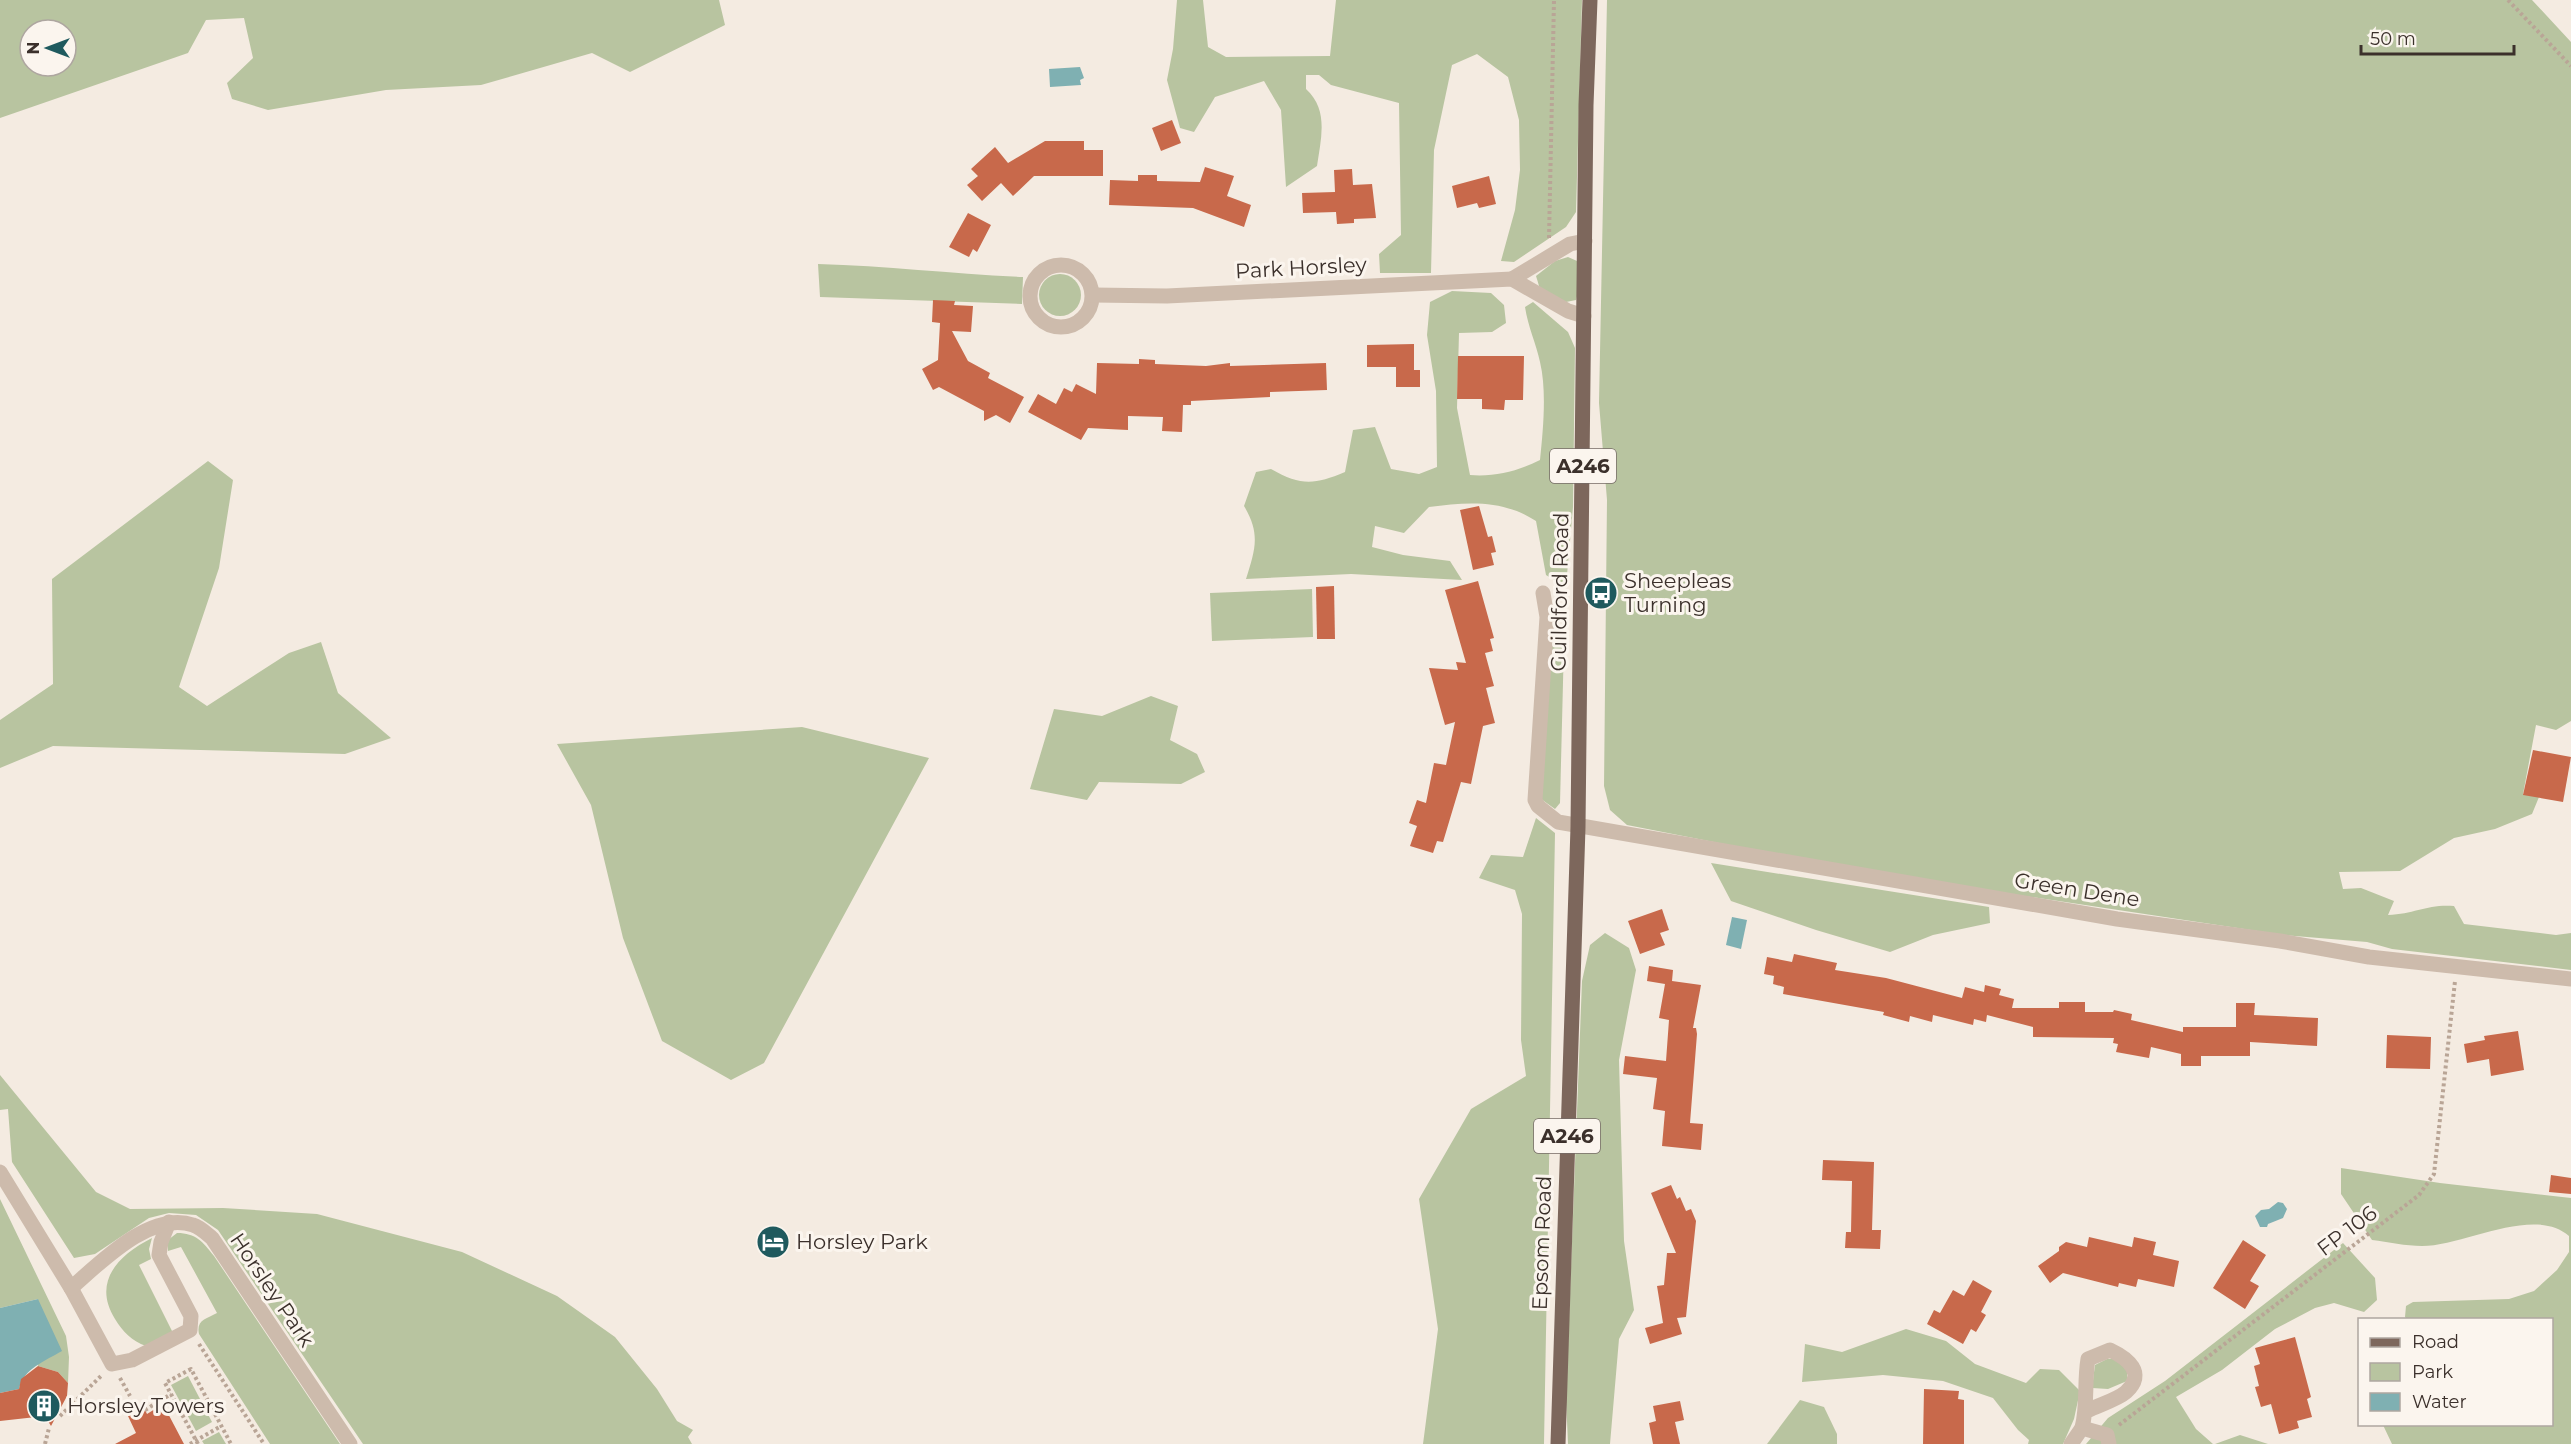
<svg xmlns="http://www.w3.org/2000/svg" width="2571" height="1444" font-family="Montserrat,sans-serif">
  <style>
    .green { fill: #b8c4a0; fill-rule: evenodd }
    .water { fill: #7fb0b2 }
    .building { fill: #c8694b }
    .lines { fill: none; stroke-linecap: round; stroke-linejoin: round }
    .path { stroke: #b9a596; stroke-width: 4; stroke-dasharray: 3 3; stroke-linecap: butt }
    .minor { stroke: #cdbbac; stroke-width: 15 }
    .major { stroke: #7d675c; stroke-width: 15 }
    .labels { text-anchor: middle; stroke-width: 6; stroke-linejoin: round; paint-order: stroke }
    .shield { fill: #fbf5ee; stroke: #756b66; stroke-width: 1.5 }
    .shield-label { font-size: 20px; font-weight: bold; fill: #3b302b }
    .street-label { font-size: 21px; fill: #3b302b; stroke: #fbf5ee }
    .poi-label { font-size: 21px; fill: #3b302b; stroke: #fbf5ee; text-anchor: start }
  </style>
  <rect width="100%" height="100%" fill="#f4ebe1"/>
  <g class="green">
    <path d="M0,0H719L725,25L630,72L592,53L481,85L386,90L268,110L232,99L227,83L253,58L244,18L206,20L188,53L0,118ZM30,30H66V66H30Z"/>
    <path d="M1177,0H1203L1208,47L1226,57L1330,56L1336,0H1582L1576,212L1566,227L1514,262L1501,261L1515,210L1520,170L1519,120L1508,77L1477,54L1452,65L1434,150L1431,273H1380L1379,254L1401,235L1399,103L1331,85L1319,75H1306V89C1329,110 1321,138 1317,166L1286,187L1281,110L1264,81L1215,97L1194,132L1180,128L1167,80L1173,49Z"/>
    <path d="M1607,0H2532L2571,42V721L2556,730L2536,725L2523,794L2539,797L2532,814L2495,829L2454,838L2400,871L2339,872L2343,889L2361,888L2394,901L2388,915C2415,914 2427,904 2454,906L2464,924L2556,935L2571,933V970L2392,949L2367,942L2284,935L2018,895L1796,858L1627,825L1610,810L1604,786L1607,500L1599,403Z"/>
    <polygon points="1568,257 1577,261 1579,289 1576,300 1566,302 1540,289 1536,276 1555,261"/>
    <path d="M818,264C887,266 954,274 1023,277L1022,304L820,297Z"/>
    <circle cx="1060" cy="295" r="21"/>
    <path d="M1452,291L1491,293L1504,305L1506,323L1492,332L1459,333L1457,408L1470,475C1495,477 1518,471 1540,460C1543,431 1547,391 1540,362C1536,343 1528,327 1525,307L1533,302L1568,332L1575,348L1573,507L1567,575L1562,585L1546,575L1536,521C1502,499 1467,502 1429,507L1404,533L1375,526L1372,547L1403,555L1450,561L1462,580L1351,574L1246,579C1255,550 1261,534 1244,506L1256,472L1271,469C1301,486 1314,485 1345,472L1353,430L1375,427L1391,469L1419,474L1437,467L1436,391L1427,335L1430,302Z"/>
    <polygon points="208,461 233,480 219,568 179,687 207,706 289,653 321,642 338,693 391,738 345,754 53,746 0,768 0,720 53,684 52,579"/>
    <polygon points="1312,589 1313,637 1212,641 1210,593"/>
    <polygon points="1561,627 1564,642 1560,803 1555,809 1541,799 1550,634"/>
    <polygon points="1151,696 1178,706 1170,740 1197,754 1205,772 1181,784 1099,782 1087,800 1030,789 1054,709 1102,716"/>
    <polygon points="802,727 929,758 764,1063 731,1080 662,1041 623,938 591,805 557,744"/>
    <polygon points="1536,818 1555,833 1544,1444 1423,1444 1438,1329 1419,1199 1471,1109 1526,1076 1521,1040 1522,914 1515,890 1479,878 1491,855 1523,857"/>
    <polygon points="1711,863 1989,907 1990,923 1933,935 1890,952 1816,930 1731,901"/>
    <polygon points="1605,933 1629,948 1636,970 1619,1060 1624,1241 1634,1310 1619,1339 1610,1444 1568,1444 1566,1398 1582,981 1590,945"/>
    <polygon points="0,1075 96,1192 130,1209 223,1208 317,1214 462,1252 557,1296 615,1337 657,1389 677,1421 693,1430 688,1437 692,1444 363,1444 218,1230 196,1215 169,1213 149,1218 95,1254 74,1258 12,1162 8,1109 0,1110"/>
    <path d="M2341,1168L2440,1183L2571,1198V1444H2392L2383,1425L2552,1424V1320H2408L2405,1317L2406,1306L2413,1302L2509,1299L2534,1291L2557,1270L2569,1252V1236C2534,1205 2464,1246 2422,1246C2406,1246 2388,1242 2372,1240L2341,1194Z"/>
    <polygon points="0,1199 66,1336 69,1357 68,1383 58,1372 38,1366 38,1299 0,1308"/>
    <path d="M177,1233C196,1233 203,1242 214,1256L340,1444H270L199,1334C196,1320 206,1319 217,1313L181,1247L168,1251V1240Z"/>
    <path d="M152,1238L149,1249L151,1259L139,1265L173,1333L146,1346C132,1341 123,1332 115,1319C92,1282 118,1255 152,1238Z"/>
    <polygon points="2343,1243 2375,1278 2377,1300 2364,1312 2334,1303 2315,1308 2275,1329 2222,1370 2176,1397 2196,1429 2213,1444 2086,1444 2108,1418 2165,1381"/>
    <polygon points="1906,1329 1946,1341 1975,1364 2026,1383 2040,1369 2059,1370 2080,1391 2074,1419 2063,1444 2028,1444 2029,1440 2018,1430 1993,1398 1943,1381 1883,1375 1802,1382 1805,1344 1842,1352"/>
    <polygon points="2107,1359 2117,1359 2127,1366 2127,1381 2108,1389 2092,1388 2095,1365"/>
    <polygon points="188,1376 212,1422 196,1431 171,1385"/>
    <polygon points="1800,1400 1824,1407 1837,1434 1837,1444 1767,1444"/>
    <polygon points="219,1432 226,1444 204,1444 202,1441"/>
    <polygon points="2240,1435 2268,1444 2215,1444"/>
  </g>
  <g class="water">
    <polygon points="1080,67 1084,78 1080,80 1081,85 1050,87 1049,69"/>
    <polygon points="1732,917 1747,920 1741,949 1726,945"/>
    <polygon points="2278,1202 2283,1203 2287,1209 2283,1218 2268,1224 2267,1227 2260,1227 2255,1216 2261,1210 2269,1209"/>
    <path d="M38,1299L62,1351C45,1361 23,1369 19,1389L0,1393V1308Z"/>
  </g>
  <g class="building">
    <polygon points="1172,120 1181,143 1161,151 1152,128"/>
    <polygon points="1045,141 1084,141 1084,150 1103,150 1103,176 1034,176 1013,196 1001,183 982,201 967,185 978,176 971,169 995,147 1008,163"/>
    <polygon points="1205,167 1234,176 1227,196 1251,205 1244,227 1193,208 1109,205 1110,180 1138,181 1138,175 1157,175 1157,181 1200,182"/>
    <polygon points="1352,169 1353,185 1372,184 1376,218 1354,219 1354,223 1337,224 1336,212 1303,213 1302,193 1335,192 1334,170"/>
    <polygon points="1489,176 1496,204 1479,208 1477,203 1457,208 1452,186"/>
    <polygon points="968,213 991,225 977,252 973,249 969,257 949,247"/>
    <polygon points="933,300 955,301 954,305 973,306 971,332 952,331 968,361 990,373 988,378 1024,397 1010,423 996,415 984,421 984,411 939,387 933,390 922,369 938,360 940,323 932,322"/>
    <polygon points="1414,344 1414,370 1420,370 1420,387 1396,387 1396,367 1367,367 1367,345"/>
    <polygon points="1458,356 1524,356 1523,400 1505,400 1504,410 1482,409 1482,399 1457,399"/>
    <polygon points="1139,359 1155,360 1155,364 1206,366 1230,363 1230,366 1326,363 1327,390 1270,392 1270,397 1191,401 1191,405 1183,405 1182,432 1162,431 1163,417 1128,416 1128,430 1088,428 1081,440 1028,412 1038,394 1056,404 1064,388 1072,392 1076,384 1096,394 1097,363 1139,364"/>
    <polygon points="1479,506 1488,537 1492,536 1496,552 1491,553 1494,565 1473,570 1460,510"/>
    <polygon points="1478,581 1494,638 1490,639 1493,651 1485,653 1494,686 1486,688 1495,723 1483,726 1471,784 1461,782 1443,842 1437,841 1433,853 1410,846 1417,826 1409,823 1417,800 1426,803 1434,763 1446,765 1455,722 1445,725 1429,668 1458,670 1456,662 1466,663 1445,590"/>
    <polygon points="1334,586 1335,639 1317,639 1316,587"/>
    <polygon points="2533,750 2571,757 2563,802 2523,795"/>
    <polygon points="1662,909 1669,930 1660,933 1665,945 1640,954 1628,921"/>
    <polygon points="1794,954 1837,963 1835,970 1886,978 1962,998 1965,987 1984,992 1985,985 2001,989 1999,995 2014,999 2012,1008 2059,1008 2059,1002 2085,1002 2085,1012 2113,1012 2114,1010 2132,1014 2131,1020 2183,1032 2183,1027 2236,1027 2236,1003 2255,1003 2254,1015 2318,1018 2317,1046 2250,1042 2250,1056 2201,1056 2201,1066 2181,1066 2181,1054 2151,1047 2149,1058 2116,1052 2118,1044 2113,1043 2114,1038 2033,1037 2033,1027 1987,1015 1986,1022 1974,1019 1973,1025 1933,1015 1932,1022 1910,1016 1909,1022 1883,1015 1884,1012 1783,994 1784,987 1773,984 1774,976 1764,974 1767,957 1792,962"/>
    <polygon points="1649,966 1673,970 1672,981 1701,985 1693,1028 1696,1028 1697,1034 1690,1123 1703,1124 1701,1150 1662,1146 1665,1111 1653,1109 1657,1078 1623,1074 1625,1056 1666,1061 1669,1020 1659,1018 1665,984 1647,981"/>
    <polygon points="2518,1031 2524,1070 2491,1076 2489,1059 2467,1063 2464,1044 2485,1040 2484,1036"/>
    <polygon points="2387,1035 2431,1037 2430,1069 2386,1068"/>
    <polygon points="1823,1160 1874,1162 1872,1230 1881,1230 1880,1249 1845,1248 1846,1232 1851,1232 1852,1181 1822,1180"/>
    <polygon points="2551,1175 2571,1178 2571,1194 2549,1192"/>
    <polygon points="1671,1185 1677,1199 1680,1197 1686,1211 1691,1209 1696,1221 1686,1317 1677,1318 1682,1334 1650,1344 1645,1328 1663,1323 1657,1286 1664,1285 1667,1253 1676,1253 1651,1193"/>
    <polygon points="2089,1237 2132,1247 2134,1237 2156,1242 2153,1255 2179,1261 2174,1287 2138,1279 2136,1287 2119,1283 2118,1287 2063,1273 2050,1283 2038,1266 2059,1251 2059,1247 2066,1242 2087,1247"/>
    <polygon points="2243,1240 2266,1255 2250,1281 2259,1286 2245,1309 2213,1288"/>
    <polygon points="1973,1280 1992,1291 1981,1312 1986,1315 1976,1332 1971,1329 1963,1344 1927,1324 1934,1310 1940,1313 1953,1290 1964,1296"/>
    <polygon points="2295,1337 2311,1397 2307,1399 2312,1417 2297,1421 2299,1428 2279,1434 2271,1404 2261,1407 2255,1387 2259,1386 2254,1366 2260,1364 2255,1348"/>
    <polygon points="38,1366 58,1372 68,1383 67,1396 51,1426 45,1416 0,1421 0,1393 19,1389 21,1379"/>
    <polygon points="1924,1389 1959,1391 1958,1399 1964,1400 1964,1444 1923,1444"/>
    <polygon points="1680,1401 1684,1420 1675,1422 1680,1444 1653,1444 1649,1423 1656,1421 1653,1406"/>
    <polygon points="163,1404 184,1444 115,1444 136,1433 128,1416 143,1406 147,1414"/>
  </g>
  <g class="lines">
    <g class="path">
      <polyline points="2508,0 2571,66"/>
      <polyline points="1549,238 1554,0"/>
      <polyline points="199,1344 264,1444"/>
      <polyline points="120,1378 130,1396"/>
      <polyline points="145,1410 171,1394"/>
      <polyline points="60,1416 101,1376"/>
      <polyline points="2119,1425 2419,1195 2434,1174 2455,981"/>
      <polyline points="45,1444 49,1428"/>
      <polyline points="190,1444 221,1426"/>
      <polyline points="198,1444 165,1383 191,1369 231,1444"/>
    </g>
    <g class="minor">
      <circle cx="1061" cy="296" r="31"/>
      <polyline points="1512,279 1570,244 1585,241"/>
      <polyline points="1093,295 1167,296 1512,279 1568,311 1584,316"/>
      <polyline points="1543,593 1547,617 1535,800 1538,806 1558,822 2117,919 2280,941 2369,957 2571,979"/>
      <polyline points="0,1172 71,1288 112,1364 132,1360 190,1330 191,1316 159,1255 161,1242 169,1222"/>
      <path d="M71,1288C100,1263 151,1210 193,1225C200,1227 207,1234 212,1238L350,1444"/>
      <path d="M2082,1428C2088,1405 2084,1382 2088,1359L2110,1350C2127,1358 2147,1373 2126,1392C2117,1400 2098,1405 2087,1411"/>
      <polyline points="2071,1444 2082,1428 2107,1435 2109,1444"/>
    </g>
    <polyline class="major" points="1558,1444 1578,827 1586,105 1590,0"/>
  </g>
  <defs>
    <g id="bus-disc" transform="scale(1.725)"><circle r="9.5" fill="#1f5a5e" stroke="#fbf5ee"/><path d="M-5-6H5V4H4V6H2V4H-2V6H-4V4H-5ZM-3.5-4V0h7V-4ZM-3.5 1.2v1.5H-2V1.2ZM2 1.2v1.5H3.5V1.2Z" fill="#fff"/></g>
    <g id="hotel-disc" transform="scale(1.725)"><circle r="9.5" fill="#1f5a5e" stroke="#fbf5ee"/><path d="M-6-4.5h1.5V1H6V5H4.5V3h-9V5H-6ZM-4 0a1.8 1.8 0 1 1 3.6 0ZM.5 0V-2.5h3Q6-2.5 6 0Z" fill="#fff"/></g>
    <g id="building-disc" transform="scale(1.725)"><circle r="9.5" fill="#1f5a5e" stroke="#fbf5ee"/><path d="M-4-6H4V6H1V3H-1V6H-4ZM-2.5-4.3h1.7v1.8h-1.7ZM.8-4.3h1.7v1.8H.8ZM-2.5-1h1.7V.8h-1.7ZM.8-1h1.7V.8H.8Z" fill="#fff"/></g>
  </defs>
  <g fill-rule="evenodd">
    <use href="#bus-disc" x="1601" y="593"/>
    <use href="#hotel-disc" x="773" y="1242"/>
    <use href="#building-disc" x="44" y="1406"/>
  </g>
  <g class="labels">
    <g class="shield">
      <rect x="1550" y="449" width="66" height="34" rx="4.5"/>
      <rect x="1534" y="1119" width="66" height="34" rx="4.5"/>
    </g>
    <g class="shield-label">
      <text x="1583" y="473">A246</text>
      <text x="1567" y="1143">A246</text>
    </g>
    <g class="street-label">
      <text transform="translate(1301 268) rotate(-3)" y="7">Park Horsley</text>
      <text transform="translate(1560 592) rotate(-89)" y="7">Guildford Road</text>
      <text transform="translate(2077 890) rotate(9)" y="7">Green Dene</text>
      <text transform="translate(2347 1231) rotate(-37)" y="7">FP 106</text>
      <text transform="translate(1542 1243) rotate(-88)" y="7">Epsom Road</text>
      <text transform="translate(272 1290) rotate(56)" y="7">Horsley Park</text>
    </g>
    <g class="poi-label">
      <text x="1624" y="588">Sheepleas<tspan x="1624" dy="24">Turning</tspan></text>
      <text x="796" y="1249">Horsley Park</text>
      <text x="67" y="1413">Horsley Towers</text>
    </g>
  </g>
  <rect x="2358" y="1318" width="195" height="108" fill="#fbf5ee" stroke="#aea6a0" stroke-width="1.5"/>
  <rect x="2370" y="1338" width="30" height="9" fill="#7d675c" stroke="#aea6a0" stroke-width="1.5"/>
  <text x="2412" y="1348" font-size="18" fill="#3b302b">Road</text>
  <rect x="2370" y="1363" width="30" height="18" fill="#b8c4a0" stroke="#aea6a0" stroke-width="1.5"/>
  <text x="2412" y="1378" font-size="18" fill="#3b302b">Park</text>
  <rect x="2370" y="1393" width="30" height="18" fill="#7fb0b2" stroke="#aea6a0" stroke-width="1.5"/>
  <text x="2412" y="1408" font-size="18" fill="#3b302b">Water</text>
  <g transform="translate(48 48) rotate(270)"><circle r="28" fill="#fbf5ee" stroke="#aea6a0" stroke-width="1.5"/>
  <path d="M0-4.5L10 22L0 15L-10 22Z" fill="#1f5a5e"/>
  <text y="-9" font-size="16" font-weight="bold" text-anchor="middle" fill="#3b302b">N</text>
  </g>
  <path d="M2361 45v9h153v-9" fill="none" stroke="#3b302b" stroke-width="3"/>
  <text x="2370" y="45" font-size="18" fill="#3b302b" stroke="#fbf5ee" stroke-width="4.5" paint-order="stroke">50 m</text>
</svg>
